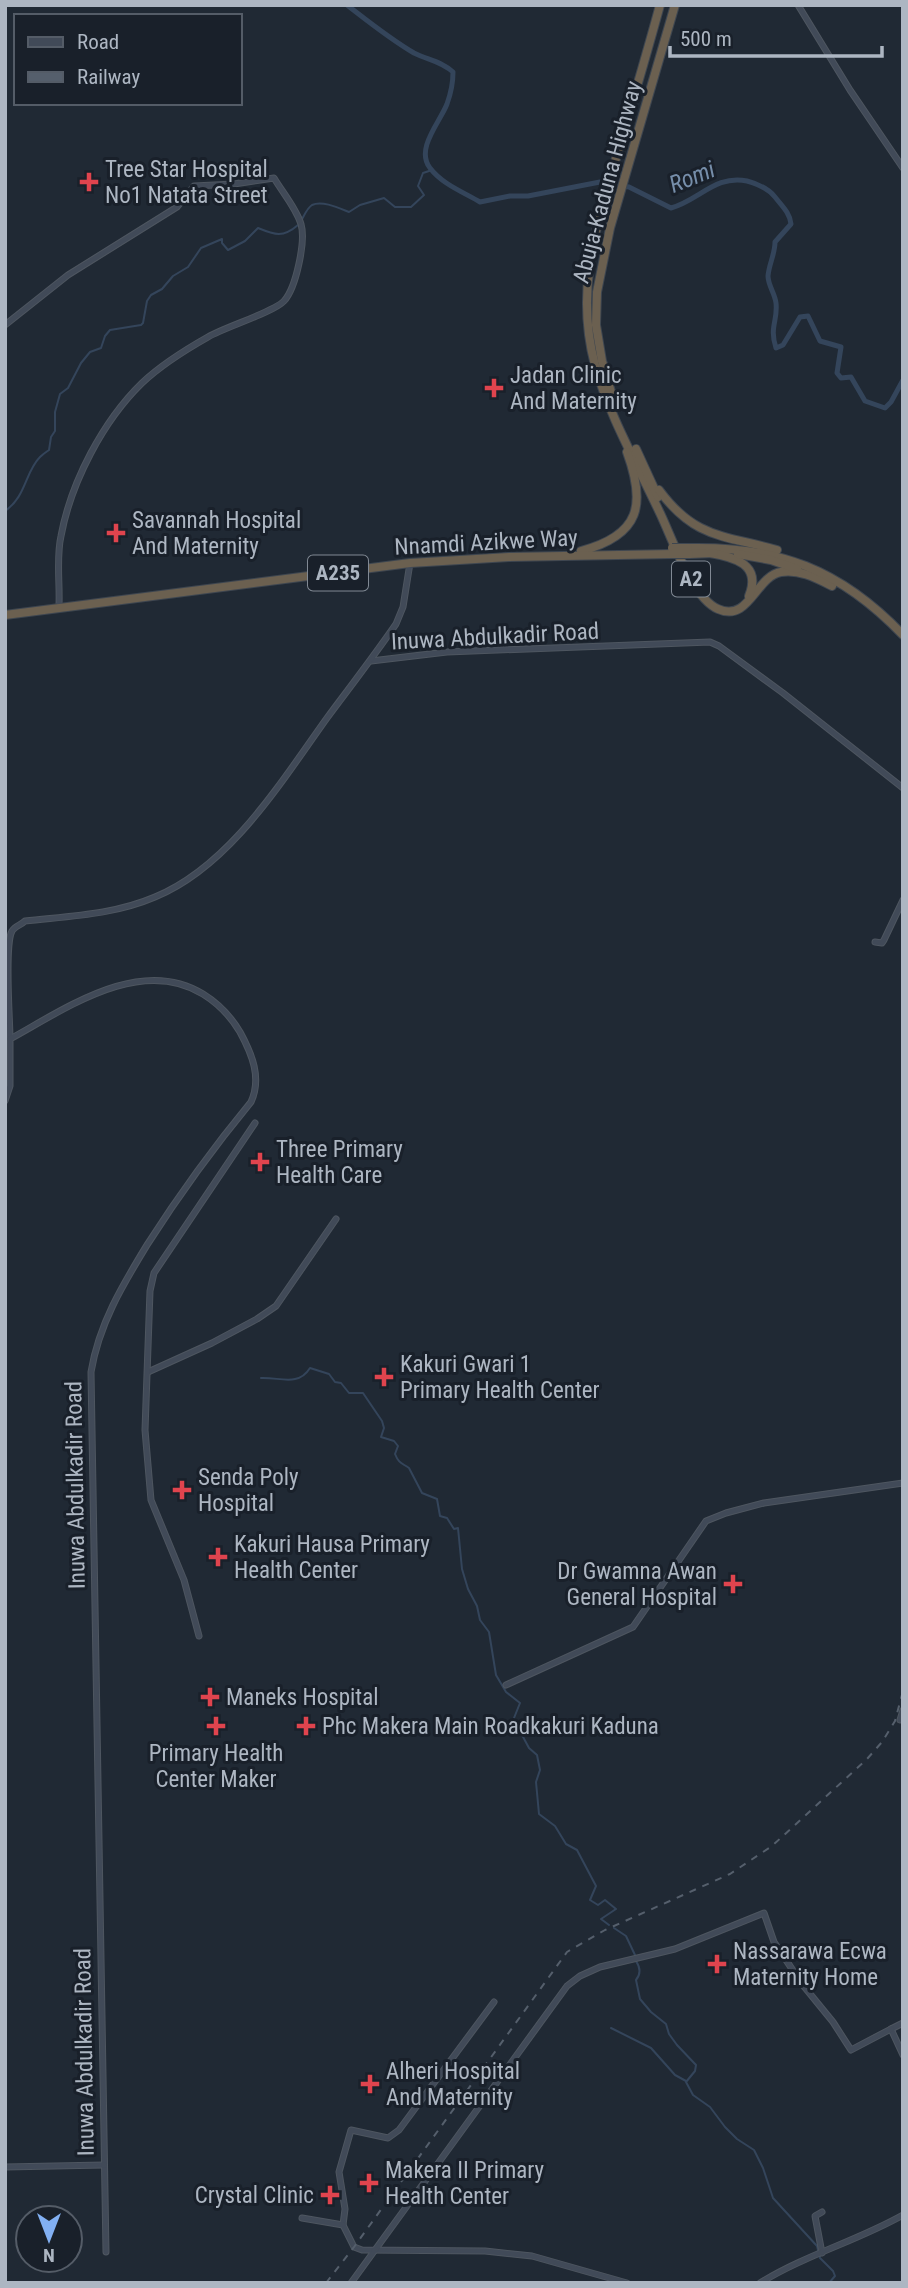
<svg xmlns="http://www.w3.org/2000/svg" width="908" height="2288" font-family="'Roboto Condensed',sans-serif">
  <style>
    .lines { fill: none; stroke-linecap: round; stroke-linejoin: round }
    .stream { stroke: #34455b; stroke-width: 2 }
    .river { stroke: #34455b; stroke-width: 5 }
    .secondary-casing { stroke: #4e5660; stroke-width: 7 }
    .highway-casing { stroke: #3e4650; stroke-width: 10 }
    .secondary { stroke: #414a58; stroke-width: 5 }
    .highway { stroke: #6b6050; stroke-width: 8 }
    .rail { stroke: #555f6c; stroke-width: 2; stroke-dasharray: 7 7; stroke-linecap: butt }
    .highway-bridge-casing { stroke: #3e4650; stroke-width: 10; stroke-linecap: butt }
    .highway-bridge { stroke: #6b6050; stroke-width: 8 }
    .health-dot { fill: #e0444e; stroke: #19202a; stroke-width: 2.5 }
    .labels { text-anchor: middle; stroke-width: 6; stroke-linejoin: round; paint-order: stroke }
    .shield { fill: #19202a; stroke: #818994; stroke-width: 2 }
    .shield-label { font-size: 21px; font-weight: bold; fill: #adb6c2 }
    .poi-label { font-size: 23px; fill: #adb6c2; stroke: #19202a; text-anchor: start }
    .street-label { font-size: 23px; fill: #adb6c2; stroke: #19202a }
    .water-label { font-size: 24px; font-style: italic; fill: #768eaa; stroke: #19202a }
  </style>
  <rect width="100%" height="100%" fill="#202934"/>
  <g class="lines">
    <g class="stream">
      <path d="M301,221C304,216 307,208 312,205C322,200 339,208 349,212L360,205L384,198L395,207H411L424,195L418,186L423,173L432,170"/>
      <path d="M5,511C26,497 25,472 40,457C43,454 46,452 49,450L51,437L55,431V412L60,394L68,388L81,363L90,352L101,348L105,336L110,330L141,325L143,323L147,301L151,295L162,289L173,276L188,267L201,248L222,239V243L228,250L245,241L258,228C275,235 283,238 298,225"/>
      <path d="M261,1378C280,1377 298,1387 310,1368L329,1374L335,1382L341,1383L349,1393H363L382,1421L384,1428L381,1437L394,1441L398,1446L395,1454C399,1464 402,1463 409,1468L422,1493L437,1499L440,1516L447,1518L454,1529L458,1528L462,1569L468,1589L477,1606L480,1620L489,1632L496,1675L506,1692L520,1703L514,1718L515,1722L529,1748L537,1755L540,1770L536,1782L539,1814L555,1826L566,1844L577,1850L596,1886L590,1900L598,1905L605,1900L616,1909L601,1919L609,1925"/>
      <polyline points="614,1928 626,1936 635,1955"/>
      <path d="M636,1961C640,1967 641,1974 636,1980L640,1999L651,2012L666,2024L669,2034L677,2045L696,2065L695,2071L686,2082L693,2095L710,2107L725,2127L737,2139L754,2150L763,2168L773,2198L817,2246L820,2258L833,2271L835,2276L829,2283"/>
      <polyline points="611,2028 651,2048 675,2075 686,2081"/>
    </g>
    <path class="river" d="M347,5C369,22 390,39 414,53C428,60 441,61 453,72C453,83 451,93 447,104C440,122 415,149 430,168C442,184 463,192 480,202L510,196H528L600,182L629,187L671,208C698,201 716,174 747,181C758,184 768,188 775,197C782,206 790,213 791,224L775,242C775,254 769,264 768,276C768,285 775,294 776,303C778,321 769,327 776,348L783,345L800,317L808,316L820,341L841,347L837,373L841,378L851,377L865,401L885,408L891,402L903,380"/>
    <g class="secondary-casing">
      <g id="secondary">
        <polyline points="798,5 850,90 903,168"/>
        <path d="M5,325L68,275L177,207L194,186L234,184L274,178C283,193 296,208 301,224C306,241 296,288 284,301C274,312 225,327 208,337C185,350 161,365 142,383C103,421 71,482 61,536C56,558 60,583 59,605"/>
        <polyline points="371,661 447,652 710,642 719,646 783,693 903,788"/>
        <polyline points="875,942 882,943 884,940 903,900"/>
        <path d="M10,1039C10,1019 4,946 12,931C15,926 21,925 25,921C69,916 113,915 155,897C230,866 281,782 327,718C350,687 374,656 396,624L403,607L410,563"/>
        <path d="M5,1101L10,1086V1039C65,1009 140,955 203,994C219,1004 230,1015 240,1032C252,1054 262,1078 251,1102C213,1148 179,1195 147,1245C122,1286 99,1324 91,1372L106,2252"/>
        <polyline points="148,1372 212,1343 257,1319 276,1306 336,1219"/>
        <polyline points="199,1636 184,1580 151,1500 145,1430 150,1291 154,1273 255,1123"/>
        <polyline points="506,1685 633,1627 706,1521 726,1513 764,1503 903,1483"/>
        <polyline points="900,1720 903,1710"/>
        <polyline points="494,2002 399,2130 388,2138 351,2130 339,2172 345,2209 343,2225 354,2247 362,2250 485,2251 532,2256 627,2283"/>
        <polyline points="903,2023 891,2029 903,2055"/>
        <polyline points="5,2167 104,2165"/>
        <polyline points="822,2212 815,2216 822,2253"/>
        <polyline points="302,2218 343,2225"/>
        <polyline points="351,2283 567,1986 580,1976 600,1967 675,1949 764,1913 774,1942 802,1984 833,2022 851,2050 891,2029"/>
        <path d="M760,2283C805,2255 857,2241 903,2215"/>
      </g>
    </g>
    <g class="highway-casing">
      <g id="highway">
        <path d="M660,5C647,53 633,100 619,148C598,222 574,287 595,365C609,415 637,464 659,511C672,537 691,597 718,609C749,623 756,576 781,572C799,569 816,578 832,586"/>
        <polyline points="611,392 602,361 596,325 597,292 610,228 675,5"/>
        <polyline points="636,449 658,497"/>
        <path d="M659,490C695,539 724,535 777,550"/>
        <path d="M688,548C778,546 840,569 903,635"/>
        <path d="M581,551C641,535 646,504 627,452"/>
        <path d="M710,553C734,557 762,564 749,596"/>
        <polyline points="689,554 714,553"/>
        <polyline points="738,554 771,560 797,569"/>
        <polyline points="5,615 410,563 509,557 673,554"/>
      </g>
    </g>
    <use href="#secondary" class="secondary"/>
    <use href="#highway" class="highway"/>
    <polyline class="rail" points="326,2283 354,2247 567,1952 605,1930 730,1874 772,1846 867,1759 882,1742 895,1721 903,1691"/>
    <g class="highway-bridge-casing">
      <g id="highway-bridge">
        <polyline points="672,548 688,548"/>
        <polyline points="673,554 689,554"/>
      </g>
    </g>
    <use href="#highway-bridge" class="highway-bridge"/>
  </g>
  <g class="health-dot">
    <path d="M85.5 171.5h7v7h7v7h-7v7h-7v-7h-7v-7h7z"/>
    <path d="M490.5 377.5h7v7h7v7h-7v7h-7v-7h-7v-7h7z"/>
    <path d="M112.5 522.5h7v7h7v7h-7v7h-7v-7h-7v-7h7z"/>
    <path d="M256.5 1151.5h7v7h7v7h-7v7h-7v-7h-7v-7h7z"/>
    <path d="M380.5 1366.5h7v7h7v7h-7v7h-7v-7h-7v-7h7z"/>
    <path d="M178.5 1479.5h7v7h7v7h-7v7h-7v-7h-7v-7h7z"/>
    <path d="M214.5 1546.5h7v7h7v7h-7v7h-7v-7h-7v-7h7z"/>
    <path d="M729.5 1573.5h7v7h7v7h-7v7h-7v-7h-7v-7h7z"/>
    <path d="M206.5 1686.5h7v7h7v7h-7v7h-7v-7h-7v-7h7z"/>
    <path d="M212.5 1715.5h7v7h7v7h-7v7h-7v-7h-7v-7h7z"/>
    <path d="M302.5 1715.5h7v7h7v7h-7v7h-7v-7h-7v-7h7z"/>
    <path d="M713.5 1953.5h7v7h7v7h-7v7h-7v-7h-7v-7h7z"/>
    <path d="M366.5 2073.5h7v7h7v7h-7v7h-7v-7h-7v-7h7z"/>
    <path d="M365.5 2172.5h7v7h7v7h-7v7h-7v-7h-7v-7h7z"/>
    <path d="M326.5 2184.5h7v7h7v7h-7v7h-7v-7h-7v-7h7z"/>
  </g>
  <g class="labels">
    <g class="shield">
      <rect x="308" y="555.5" width="60" height="35" rx="5"/>
      <rect x="672" y="561.5" width="38" height="35" rx="5"/>
    </g>
    <g class="shield-label">
      <text x="338" y="580">A235</text>
      <text x="691" y="586">A2</text>
    </g>
    <g class="poi-label">
      <text x="105" y="177">Tree Star Hospital<tspan x="105" dy="26">No1 Natata Street</tspan></text>
      <text x="510" y="383">Jadan Clinic<tspan x="510" dy="26">And Maternity</tspan></text>
      <text x="132" y="528">Savannah Hospital<tspan x="132" dy="26">And Maternity</tspan></text>
      <text x="276" y="1157">Three Primary<tspan x="276" dy="26">Health Care</tspan></text>
      <text x="400" y="1372">Kakuri Gwari 1<tspan x="400" dy="26">Primary Health Center</tspan></text>
      <text x="198" y="1485">Senda Poly<tspan x="198" dy="26">Hospital</tspan></text>
      <text x="234" y="1552">Kakuri Hausa Primary<tspan x="234" dy="26">Health Center</tspan></text>
      <text x="717" y="1579" text-anchor="end">Dr Gwamna Awan<tspan x="717" dy="26">General Hospital</tspan></text>
      <text x="226" y="1705">Maneks Hospital</text>
      <text x="322" y="1734">Phc Makera Main Roadkakuri Kaduna</text>
      <text x="216" y="1761" text-anchor="middle">Primary Health<tspan x="216" dy="26">Center Maker</tspan></text>
      <text x="733" y="1959">Nassarawa Ecwa<tspan x="733" dy="26">Maternity Home</tspan></text>
      <text x="386" y="2079">Alheri Hospital<tspan x="386" dy="26">And Maternity</tspan></text>
      <text x="385" y="2178">Makera II Primary<tspan x="385" dy="26">Health Center</tspan></text>
      <text x="314" y="2203" text-anchor="end">Crystal Clinic</text>
    </g>
    <g class="street-label">
      <text transform="translate(607 182) rotate(-75)" y="8">Abuja-Kaduna Highway</text>
      <text transform="translate(486 542) rotate(-3)" y="8">Nnamdi Azikwe Way</text>
      <text transform="translate(495 636) rotate(-3)" y="8">Inuwa Abdulkadir Road</text>
      <text transform="translate(75 1485) rotate(-91)" y="8">Inuwa Abdulkadir Road</text>
      <text transform="translate(84 2052) rotate(-91)" y="8">Inuwa Abdulkadir Road</text>
    </g>
    <g class="water-label">
      <text transform="translate(692 177) rotate(-22)" y="8">Romi</text>
    </g>
  </g>
  <rect width="908" height="2288" fill="none" stroke="#adb6c2" stroke-width="14"/>
  <rect x="14" y="14" width="228" height="91" fill="#19202a" stroke="#545c67" stroke-width="2"/>
  <rect x="28" y="37" width="35" height="10" fill="#414a58" stroke="#545c67" stroke-width="2"/>
  <text x="77" y="49" font-size="21" fill="#adb6c2">Road</text>
  <rect x="28" y="72" width="35" height="10" fill="#555f6c" stroke="#545c67" stroke-width="2"/>
  <text x="77" y="84" font-size="21" fill="#adb6c2">Railway</text>
  <g transform="translate(49 2239) rotate(180)"><circle r="33" fill="#19202a" stroke="#545c67" stroke-width="2"/>
  <path d="M0-5L12 26L0 18L-12 26Z" fill="#82b0f3"/>
  <text y="-10" font-size="19" font-weight="bold" text-anchor="middle" fill="#adb6c2">N</text>
  </g>
  <path d="M670 46v10h212v-10" fill="none" stroke="#adb6c2" stroke-width="3.5"/>
  <text x="680" y="46" font-size="21" fill="#adb6c2" stroke="#19202a" stroke-width="5" paint-order="stroke">500 m</text>
</svg>
